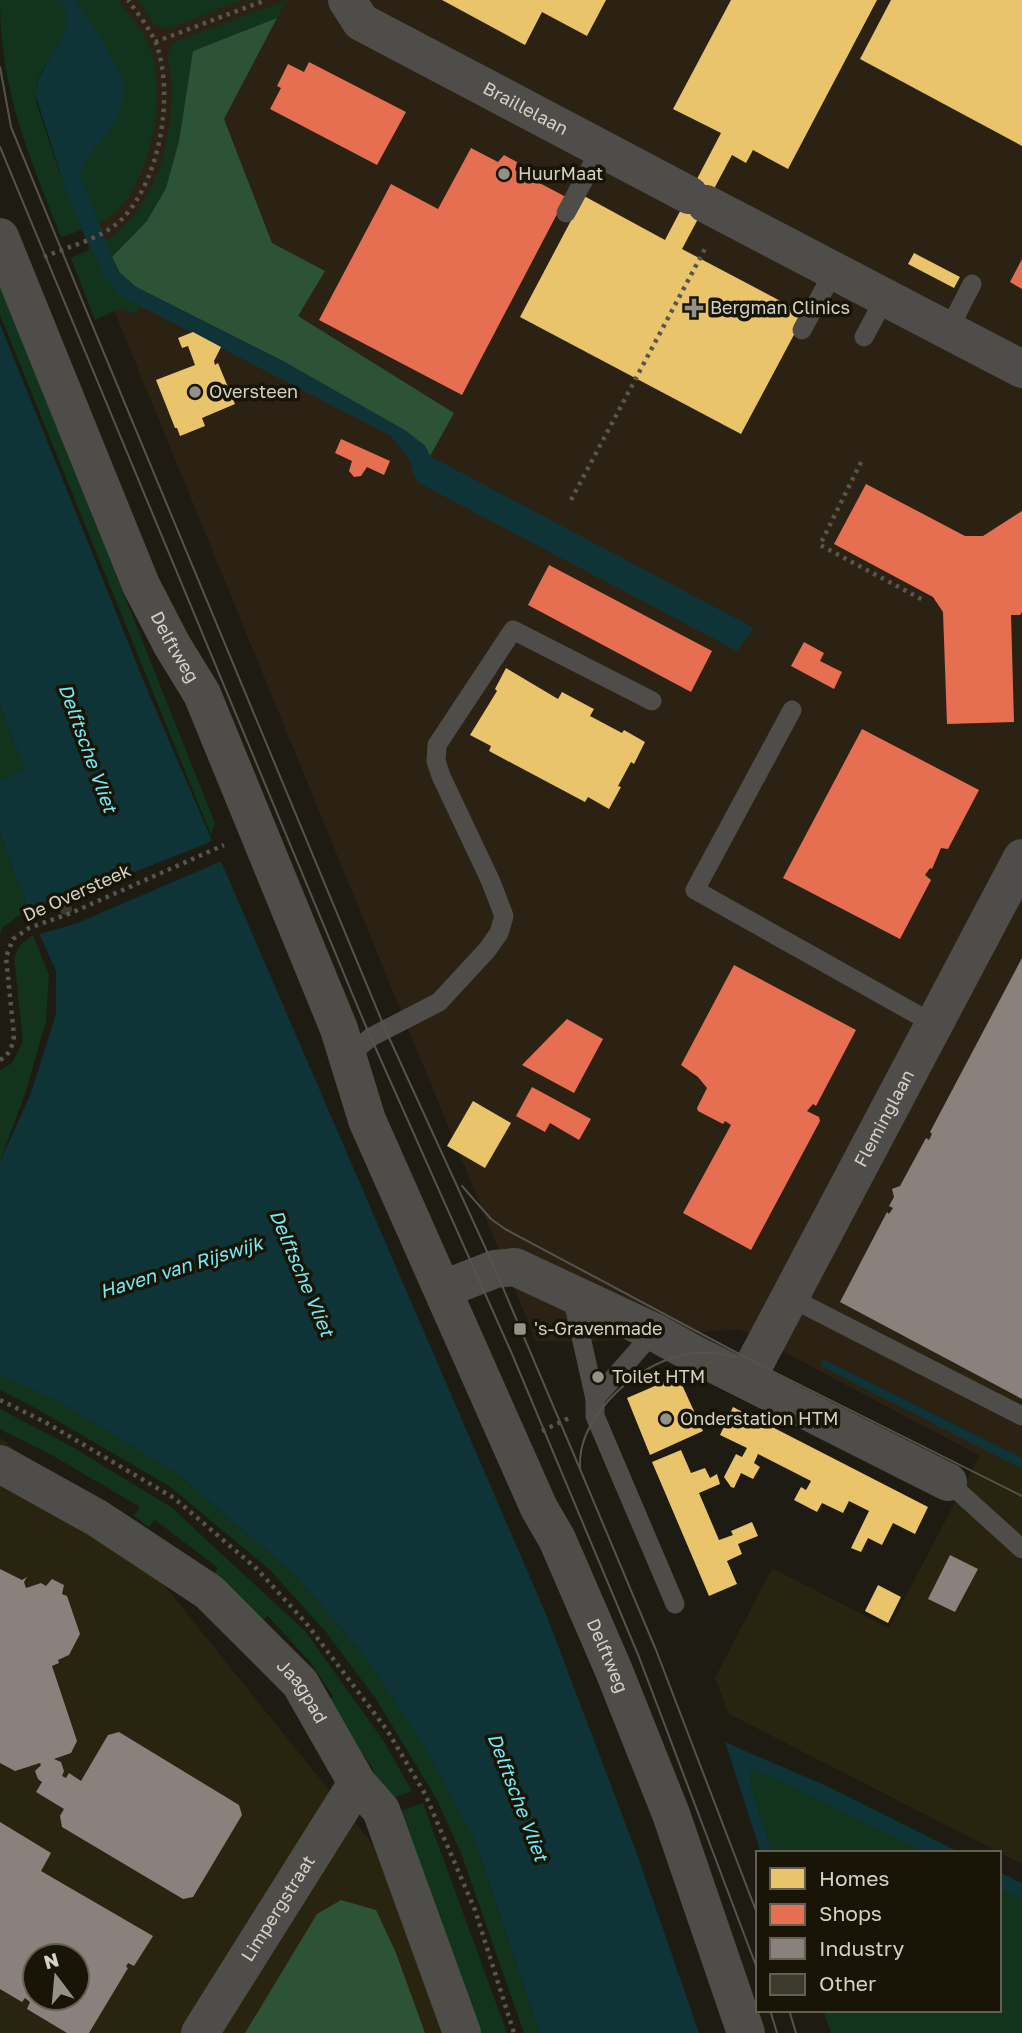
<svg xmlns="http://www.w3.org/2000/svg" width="1022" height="2033" font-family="'Golos Text',sans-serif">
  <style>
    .commercial { fill: #2c2214 }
    .built { fill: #28240f; fill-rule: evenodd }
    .green { fill: #12341c }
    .forest { fill: #2c5335 }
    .water { fill: #0e3437 }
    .pier { fill: #1d1b12 }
    .homes { fill: #e9c46a }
    .shops { fill: #e76f51 }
    .industry { fill: #8a817c; fill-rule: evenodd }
    .building { fill: #3c392d }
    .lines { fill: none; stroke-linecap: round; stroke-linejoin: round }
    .path { stroke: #565550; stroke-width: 4.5; stroke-dasharray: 3.5 5; stroke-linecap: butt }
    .service { stroke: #4e4d49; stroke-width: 19 }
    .minor { stroke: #4e4d49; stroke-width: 38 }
    .tram { stroke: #54534e; stroke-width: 2 }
    .poi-dot { fill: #949188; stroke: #181406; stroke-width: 2.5 }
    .labels { text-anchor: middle; stroke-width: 7; stroke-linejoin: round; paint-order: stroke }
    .street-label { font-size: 18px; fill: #d4d1c7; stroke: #181406 }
    .poi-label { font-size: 18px; fill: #d4d1c7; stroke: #181406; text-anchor: start }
    .water-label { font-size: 19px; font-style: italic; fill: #76e9f6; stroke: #181406 }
  </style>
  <rect width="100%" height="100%" fill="#1d1b12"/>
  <polygon class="commercial" points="86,0 1022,0 1022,1478 740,1329 590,1342 536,1341 62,183"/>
  <g class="built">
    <path d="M0,1438L120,1530L403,1882L464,2033H0ZM35,1956H77V1998H35Z"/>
    <polygon points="983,1449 1022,1469 1022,1864 729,1714 715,1678 772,1568 889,1628"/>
  </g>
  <g class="green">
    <path d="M0,0H60C85,38 37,58 36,92C35,104 42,118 45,129C56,163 67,197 82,230L61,237C29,155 0,91 0,0Z"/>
    <path d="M74,0H118C129,15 145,32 151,50C167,99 150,200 98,224L80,174L84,164L116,120L115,65Z"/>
    <polygon points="138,0 242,0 167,29 155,25"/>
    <path d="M287,0L277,18L193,51L179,141L166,188L147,221L112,257L105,242C148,213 168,159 171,109C172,98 172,87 171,76C170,69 167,62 168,54C169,48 172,45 177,41Z"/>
    <path d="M91,249C104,276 112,292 140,305L137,312L132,313L121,308L95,320L71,258Z"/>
    <polygon points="0,283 215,823 211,835 0,315"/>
    <polygon points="0,706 25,769 0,781"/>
    <polygon points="0,832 28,909 3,927 0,934"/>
    <polygon points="33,935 49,975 46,1021 25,1094 0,1162 0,1070 12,1063 23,1041 14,958 20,945"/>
    <polygon points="0,1374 68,1407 180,1476 295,1575 363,1654 426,1749 475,1841 540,2033 524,2033 461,1853 436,1798 376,1699 325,1631 269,1569 169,1486 37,1409 0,1390"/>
    <polygon points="0,1409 69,1445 171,1507 305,1631 383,1740 412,1791 383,1802 374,1787 373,1768 326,1703 333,1696 309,1661 268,1616 261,1621 213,1575 218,1568 155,1520 149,1527 134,1516 140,1507 55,1457 0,1429"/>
    <polygon points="755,1769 764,1772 927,1853 772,1853 750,1782 750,1773"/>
    <polygon points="423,1803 507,2033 473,2033 394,1813"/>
    <polygon points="999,1889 1022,1900 1022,2033 831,2033 823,2010 999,2010"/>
  </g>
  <g class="forest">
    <polygon points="277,18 224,119 272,243 325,271 298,316 454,413 430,456 425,446 406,431 281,360 136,287 120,273 112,257 147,221 166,188 179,141 193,51"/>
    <polygon points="341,1900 376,1910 396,1953 425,2033 245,2033 317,1914"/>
  </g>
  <g class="water">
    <path d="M60,0H74C90,23 120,62 124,89C125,99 121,112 116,120C105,139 88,153 80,174L112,257L120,273L136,287L281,360L406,431L425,446L430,456L754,628L737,651L419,483L413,473L411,462L391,436L119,295L104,276L69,201L35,93C37,88 37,82 40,77C51,50 79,31 60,0Z"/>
    <polygon points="0,324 151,699 548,1619 637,1854 699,2033 540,2033 475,1841 426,1749 363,1654 295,1575 180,1476 68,1407 0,1374 0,1162 31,1093 56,1014 56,971 28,909 0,832 0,781 25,769 0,706"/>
    <polygon points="823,1359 1022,1458 1022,1469 821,1366"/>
    <polygon points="725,1742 831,1788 961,1853 927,1853 755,1769 750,1773 750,1782 772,1853 761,1853"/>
    <polygon points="999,1872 1022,1883 1022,1900 999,1889"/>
  </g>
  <polygon class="pier" points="214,837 224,860 75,924 36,935 29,919 66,899 208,843"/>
  <g class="homes">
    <polygon points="442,0 606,0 587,36 542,12 525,45"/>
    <polygon points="731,0 877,0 788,169 753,150 746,163 732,155 682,249 805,314 741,434 520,317 584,196 665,240 721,133 673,109"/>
    <polygon points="891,0 1022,0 1022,146 860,59"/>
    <polygon points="914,253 960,277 954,288 908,264"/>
    <polygon points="193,332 221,347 214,361 215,365 218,363 235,404 202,418 205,426 180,436 177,428 175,428 156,380 195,365 188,346 182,348 178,338"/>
    <polygon points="506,668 558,699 562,692 590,707 594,709 590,716 622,733 624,730 645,742 634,764 631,762 618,786 621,787 609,809 588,797 585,802 489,751 491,746 470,735 497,691 495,689"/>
    <polygon points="473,1101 511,1123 485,1168 447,1146"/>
    <polygon points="678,1376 703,1431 650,1455 627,1398"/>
    <polygon points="733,1407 928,1507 915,1534 893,1523 882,1545 868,1538 861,1552 851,1548 869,1511 849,1501 843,1513 822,1503 817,1512 794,1500 801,1487 806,1490 811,1481 758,1454 754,1463 760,1467 753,1479 741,1473 734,1488 731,1487 724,1477 736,1454 742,1457 747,1448 720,1435"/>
    <polygon points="681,1450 691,1473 705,1468 710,1478 717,1474 720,1484 699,1493 719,1540 733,1535 731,1531 752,1522 758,1536 738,1544 742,1554 727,1561 737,1584 709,1596 652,1462"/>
    <polygon points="878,1585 901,1597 888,1623 865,1611"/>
  </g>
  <g class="shops">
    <polygon points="309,62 406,112 377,165 270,109 281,88 277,86 288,64 304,72"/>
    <polygon points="471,148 498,162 504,155 517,162 515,170 566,197 462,395 319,320 391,184 438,209"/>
    <polygon points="1022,259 1022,289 1010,282"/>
    <polygon points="341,439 390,461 384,475 367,467 361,476 354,477 349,471 352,461 335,453"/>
    <polygon points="866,484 965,536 983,536 1022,511 1022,612 1020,615 1011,615 1014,722 947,724 943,612 933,597 834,544"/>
    <polygon points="549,565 712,651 691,692 528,605"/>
    <polygon points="804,642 824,653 820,661 842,672 834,689 791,666"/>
    <polygon points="862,729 979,790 948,849 941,848 932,869 930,868 925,875 931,880 900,939 783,878"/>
    <polygon points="734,965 856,1030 816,1106 813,1104 807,1111 819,1117 820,1121 751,1250 683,1213 731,1125 725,1121 723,1124 698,1111 697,1108 707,1088 698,1077 681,1065"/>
    <polygon points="567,1019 603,1039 574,1093 522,1065"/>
    <polygon points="532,1087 591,1119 579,1140 550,1123 545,1132 516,1116"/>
  </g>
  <g class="industry">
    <polygon points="1022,958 1022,1399 840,1302 887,1212 889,1214 893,1208 889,1206 894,1197 892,1189 900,1186 926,1138 929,1140 932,1134 930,1132"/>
    <polygon points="950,1555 978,1569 955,1612 928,1599"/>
    <polygon points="0,1569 22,1580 27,1577 24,1582 26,1588 41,1583 46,1586 52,1579 64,1585 62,1594 67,1596 80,1634 69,1655 58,1660 59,1663 52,1666 77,1741 71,1753 54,1759 61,1762 64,1771 62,1776 66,1778 69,1773 81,1781 108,1735 119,1732 239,1805 242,1815 193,1897 183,1899 62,1827 60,1816 64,1809 36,1792 42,1782 38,1779 35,1771 41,1765 40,1763 15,1771 0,1763"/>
    <path d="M0,1822L51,1853L41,1871L153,1936L134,1966L128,1963L126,1967L128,1968L89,2033H67L27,2009L30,2002L25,1998L22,2002L0,1989ZM35,1956H77V1998H35Z"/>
  </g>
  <circle class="building" cx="66" cy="909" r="6"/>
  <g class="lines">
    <g class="path">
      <polyline points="155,42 266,0"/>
      <path d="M44,257C69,246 102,239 122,219C160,180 174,97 157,46C151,30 138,14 128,0"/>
      <polyline points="861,462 820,545 925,601"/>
      <polyline points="571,500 707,245"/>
      <path d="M0,1060C10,1054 12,1047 14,1036L6,957L13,939L29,928L71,913L224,845"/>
      <polyline points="0,1400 45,1422 174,1498 257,1569 306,1623 387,1730 425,1794 475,1910 514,2033"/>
      <polyline points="542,1431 569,1418"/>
    </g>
    <g class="service">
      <polyline points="566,213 601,148"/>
      <polyline points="802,330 834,271"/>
      <polyline points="948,331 972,284"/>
      <polyline points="864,337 885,298"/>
      <polyline points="792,710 695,890 934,1024"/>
      <polyline points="348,1056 371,1037 439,1002 487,950 499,933 504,916 491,882 441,776 436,761 437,745 513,630 652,701"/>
      <polyline points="571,1292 595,1399 595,1416 675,1604"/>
      <polyline points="789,1297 1022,1416"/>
      <polyline points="595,1399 654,1332"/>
      <polyline points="948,1482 1022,1549"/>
    </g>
    <g class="minor">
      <path id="s1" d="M347,0L361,22L689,195"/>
      <polyline points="706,204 1022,369"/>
      <path id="s2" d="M0,237L141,585L172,645L202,694L339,1029L367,1120L539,1508L557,1539L614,1671L671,1814L746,2033"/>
      <polyline points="444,1289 495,1269 515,1267 654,1332 692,1353 948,1482"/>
      <path id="s3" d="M746,1380L1022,858"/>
      <path id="s4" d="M0,1464L97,1518L209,1592L300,1683L357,1783L381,1810L462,2033"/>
      <path id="s5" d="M200,2033L357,1783"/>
    </g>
    <g class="tram">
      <polyline points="0,67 11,127 91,322 386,1031 495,1269 580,1469 656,1650 758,1916"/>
      <polyline points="0,147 364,1022 512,1354 639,1657 758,1971"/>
      <polyline points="462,1186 491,1219 505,1229 756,1363 1022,1496"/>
      <path d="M580,1467C578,1419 629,1372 672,1358C692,1351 716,1352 736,1357"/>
      <polyline points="770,2010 777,2033"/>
      <polyline points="789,2010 796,2033"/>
    </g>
  </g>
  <g class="poi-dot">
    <circle cx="504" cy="174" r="7"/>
    <path d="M690.5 297.5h7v7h7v7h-7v7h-7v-7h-7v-7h7z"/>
    <circle cx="195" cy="392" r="7"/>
    <rect x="513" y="1322" width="14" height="14" rx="3.5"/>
    <circle cx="598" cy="1377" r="7"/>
    <circle cx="666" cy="1419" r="7"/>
  </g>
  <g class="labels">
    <g class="street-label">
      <text dy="6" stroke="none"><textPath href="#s1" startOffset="212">Braillelaan</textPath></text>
      <text dy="6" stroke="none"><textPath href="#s2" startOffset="446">Delftweg</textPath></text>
      <text transform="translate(77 893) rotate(-24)" y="6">De Oversteek</text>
      <text dy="6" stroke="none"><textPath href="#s3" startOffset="296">Fleminglaan</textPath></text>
      <text dy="6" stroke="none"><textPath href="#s2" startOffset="1545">Delftweg</textPath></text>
      <text dy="6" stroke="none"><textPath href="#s4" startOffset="382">Jaagpad</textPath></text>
      <text dy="6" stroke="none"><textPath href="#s5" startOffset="147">Limpergstraat</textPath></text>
    </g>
    <g class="poi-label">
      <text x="518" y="180">HuurMaat</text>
      <text x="710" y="314">Bergman Clinics</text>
      <text x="209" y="398">Oversteen</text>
      <text x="534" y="1335">'s-Gravenmade</text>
      <text x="612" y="1383">Toilet HTM</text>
      <text x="680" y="1425">Onderstation HTM</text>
    </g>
    <g class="water-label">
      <text transform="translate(88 748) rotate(70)" y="7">Delftsche Vliet</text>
      <text transform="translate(181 1267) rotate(-17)" y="7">Haven van Rijswijk</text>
      <text transform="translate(302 1273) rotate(67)" y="7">Delftsche Vliet</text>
      <text transform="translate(518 1797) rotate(69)" y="7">Delftsche Vliet</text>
    </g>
  </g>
  <rect x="756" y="1851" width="245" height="161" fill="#181406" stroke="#636053" stroke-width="2"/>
  <rect x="770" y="1868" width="35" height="21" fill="#e9c46a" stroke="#636053" stroke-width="2"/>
  <text x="819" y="1886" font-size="21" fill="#d4d1c7">Homes</text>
  <rect x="770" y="1904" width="35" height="21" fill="#e76f51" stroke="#636053" stroke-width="2"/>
  <text x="819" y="1921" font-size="21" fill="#d4d1c7">Shops</text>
  <rect x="770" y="1938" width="35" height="21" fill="#8a817c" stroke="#636053" stroke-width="2"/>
  <text x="819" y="1956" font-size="21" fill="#d4d1c7">Industry</text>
  <rect x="770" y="1974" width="35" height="21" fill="#3c392d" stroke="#636053" stroke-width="2"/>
  <text x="819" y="1991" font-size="21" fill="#d4d1c7">Other</text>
  <g transform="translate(56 1977) rotate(344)"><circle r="33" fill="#181406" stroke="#636053" stroke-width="2"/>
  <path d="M0-5L12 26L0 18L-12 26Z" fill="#949188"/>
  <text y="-10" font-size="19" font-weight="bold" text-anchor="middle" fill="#d4d1c7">N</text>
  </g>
</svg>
